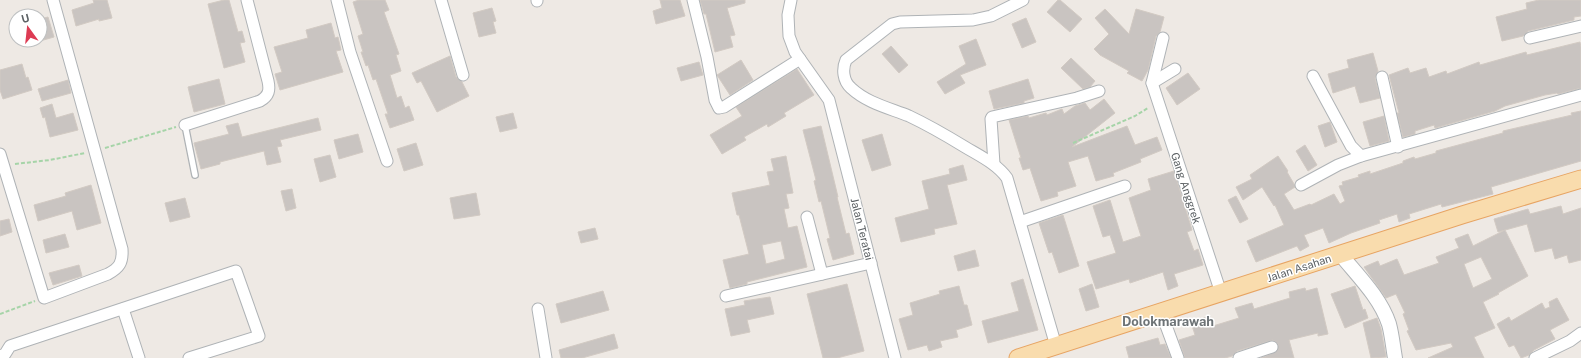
<svg xmlns="http://www.w3.org/2000/svg" width="1581" height="358" font-family="'Public Sans',sans-serif">
  <style>
    .building { fill: #c9c4c1; stroke: #d2cac3; fill-rule: evenodd }
    .lines { fill: none; stroke-linecap: round; stroke-linejoin: round }
    .service-casing { stroke: #afb3b6; stroke-width: 8 }
    .minor-casing { stroke: #afb3b6; stroke-width: 13 }
    .tertiary-casing { stroke: #afb3b6; stroke-width: 16 }
    .primary-casing { stroke: #e7a463; stroke-width: 19 }
    .path { stroke: #a6d4a8; stroke-width: 2; stroke-dasharray: 4 2; stroke-linecap: butt }
    .service { stroke: #fff; stroke-width: 5.5 }
    .minor { stroke: #fff; stroke-width: 11 }
    .tertiary { stroke: #fff; stroke-width: 14 }
    .primary { stroke: #f9dcad; stroke-width: 17 }
    .labels { text-anchor: middle; stroke-width: 3; stroke-linejoin: round; paint-order: stroke }
    .street-label { font-size: 11px; fill: #5c6164; stroke: #fff }
    .quarter-label { font-size: 13px; font-weight: bold; fill: #6d7376; stroke: #fff }
  </style>
  <rect width="100%" height="100%" fill="#eee9e4"/>
  <g class="building">
    <polygon points="93,0 107,0 112,18 99,21 99,19 76,26 72,10 94,3"/>
    <polygon points="224,0 229,0 238,32 242,31 245,42 240,43 245,62 224,68 208,4"/>
    <polygon points="359,0 385,0 389,10 384,12 399,54 396,55 401,71 390,75 397,98 401,96 405,108 409,106 414,120 390,128 385,114 388,114 376,79 373,80 368,65 366,66 361,52 363,52 358,36 363,34 353,2"/>
    <polygon points="660,0 680,0 685,16 656,24 653,11 662,8"/>
    <polygon points="700,0 745,0 745,3 727,8 735,35 730,36 733,47 715,52 706,14 704,14"/>
    <polygon points="1058,0 1060,0 1082,19 1070,32 1047,12"/>
    <polygon points="1539,0 1581,0 1581,16 1574,17 1574,20 1528,31 1523,36 1502,41 1496,17 1527,9 1526,3"/>
    <polygon points="492,8 496,21 493,22 496,33 479,37 473,13"/>
    <polygon points="1105,9 1129,34 1136,9 1164,17 1160,32 1156,36 1148,70 1142,81 1127,73 1129,71 1100,55 1094,49 1109,34 1095,18"/>
    <polygon points="48,17 54,37 40,41 40,19"/>
    <polygon points="1026,18 1036,42 1022,48 1012,24"/>
    <polygon points="331,23 335,38 338,37 341,50 336,51 343,72 280,90 275,74 282,72 274,47 308,38 306,30"/>
    <polygon points="976,39 986,65 960,75 965,83 945,94 937,82 966,64 959,46"/>
    <polygon points="1580,42 1581,47 1581,88 1558,94 1557,93 1545,95 1505,106 1495,111 1435,128 1434,125 1415,131 1415,134 1403,137 1397,113 1399,113 1389,75 1408,68 1410,73 1426,68 1429,77 1446,71 1447,74 1479,62 1480,65 1526,52 1527,55"/>
    <polygon points="891,46 908,65 899,73 882,54"/>
    <polygon points="1373,53 1378,71 1375,78 1380,98 1360,103 1355,86 1333,93 1328,74 1349,68 1347,60"/>
    <polygon points="450,56 456,77 462,82 469,96 437,112 421,81 417,83 412,73"/>
    <polygon points="1071,58 1095,81 1090,87 1083,89 1061,68"/>
    <polygon points="741,60 753,80 730,95 717,75"/>
    <polygon points="699,62 703,75 681,81 677,68"/>
    <polygon points="22,64 26,78 28,77 32,90 3,99 0,90 0,70"/>
    <polygon points="797,69 814,95 784,113 786,116 768,127 767,124 744,137 746,140 722,154 710,135 742,116 736,107"/>
    <polygon points="1188,73 1200,89 1177,105 1166,88"/>
    <polygon points="219,79 225,104 194,112 188,87"/>
    <polygon points="1028,79 1034,98 1024,101 1024,103 994,109 989,91"/>
    <polygon points="68,80 71,93 42,101 38,89"/>
    <polygon points="1104,99 1115,113 1072,147 1127,126 1135,145 1157,137 1162,150 1140,159 1141,162 1113,173 1114,176 1096,181 1088,156 1068,162 1076,186 1057,192 1058,196 1041,201 1030,168 1023,170 1019,158 1021,158 1009,120 1028,116 1029,118 1046,113 1047,115 1062,109 1064,114 1075,106 1085,103 1090,110"/>
    <polygon points="52,104 56,118 73,113 78,130 50,137 45,117 43,118 40,108"/>
    <polygon points="1581,111 1581,161 1491,187 1493,194 1442,207 1441,204 1409,214 1410,218 1399,222 1397,214 1379,220 1380,223 1351,233 1329,243 1323,228 1304,235 1309,246 1300,251 1297,246 1256,262 1247,241 1284,225 1275,205 1274,206 1262,187 1243,200 1236,187 1252,179 1250,175 1278,156 1288,171 1287,172 1294,184 1295,187 1284,194 1294,210 1310,204 1311,205 1334,194 1340,204 1345,201 1339,186 1343,185 1342,182 1359,177 1358,175 1370,171 1370,174 1403,163 1403,161 1414,157 1415,159 1436,153 1436,151 1488,137 1503,133 1503,131 1572,115 1571,113"/>
    <polygon points="513,113 517,128 500,132 496,117"/>
    <polygon points="1384,116 1389,141 1370,146 1363,122"/>
    <polygon points="318,118 321,130 280,140 282,146 277,147 281,162 267,165 264,151 220,162 220,164 201,169 194,143 229,134 226,126 238,123 242,137"/>
    <polygon points="1330,122 1337,142 1325,147 1318,126"/>
    <polygon points="821,126 838,197 837,197 846,234 849,233 854,254 833,260 827,239 830,238 821,201 819,202 814,181 816,180 803,130"/>
    <polygon points="358,134 363,152 339,159 334,140"/>
    <polygon points="882,134 891,165 872,171 862,140"/>
    <polygon points="416,143 423,165 404,171 397,149"/>
    <polygon points="1305,145 1317,165 1308,171 1296,151"/>
    <polygon points="330,155 336,177 320,182 314,159"/>
    <path d="M786,156L793,193L786,194L789,208L784,209L788,228L797,226L807,267L747,282V284L730,288L723,260L749,254L739,215H737L732,193L770,185L767,172L774,171L771,159ZM781,241L785,259L766,264L762,245Z"/>
    <polygon points="963,165 967,180 947,185 957,224 934,229 935,234 901,242 895,218 929,209 922,181 950,174 949,169"/>
    <polygon points="1174,171 1192,230 1187,232 1194,251 1198,249 1203,265 1174,274 1178,286 1168,290 1163,272 1130,283 1129,279 1096,289 1087,262 1116,253 1110,235 1103,237 1093,206 1110,200 1123,242 1141,236 1129,198 1151,190 1148,179"/>
    <polygon points="91,185 101,223 77,230 72,211 38,221 34,205 66,196 65,193"/>
    <polygon points="292,189 296,208 286,211 281,191"/>
    <polygon points="476,193 480,215 454,219 450,198"/>
    <polygon points="1236,196 1248,219 1240,223 1228,200"/>
    <polygon points="185,198 190,217 170,222 165,203"/>
    <polygon points="1561,206 1563,214 1581,208 1581,260 1569,263 1567,255 1555,259 1552,248 1535,252 1527,224 1498,232 1494,219 1528,209 1530,214"/>
    <polygon points="1063,215 1079,266 1059,273 1052,252 1049,253 1039,223"/>
    <polygon points="9,219 12,232 0,236 0,221"/>
    <polygon points="595,228 598,239 581,243 578,232"/>
    <path d="M1505,230L1528,276L1498,293L1499,294L1483,302L1495,328L1474,337L1484,358H1428L1453,347L1451,343L1416,350L1407,331L1409,330L1403,314L1405,313L1396,294L1386,298L1364,267L1378,261L1380,266L1397,259L1404,275L1439,263L1436,257L1459,248L1455,239L1468,234L1473,246ZM1481,257L1492,279L1473,288L1464,264Z"/>
    <polygon points="65,234 69,247 46,253 43,240"/>
    <polygon points="975,250 979,266 958,271 954,256"/>
    <polygon points="79,265 82,276 53,285 49,273"/>
    <polygon points="1023,279 1038,330 988,343 982,321 1019,311 1011,283"/>
    <polygon points="847,284 864,351 837,358 823,358 807,294"/>
    <polygon points="1092,284 1099,307 1086,311 1079,289"/>
    <polygon points="959,286 964,305 967,305 972,325 956,330 958,337 940,341 942,347 929,351 927,345 908,350 899,319 913,315 910,303 940,294 939,291"/>
    <polygon points="1355,286 1363,310 1365,309 1368,318 1345,328 1331,294"/>
    <polygon points="1305,288 1306,291 1317,288 1328,334 1318,336 1318,333 1289,340 1294,358 1261,358 1277,351 1278,344 1273,340 1237,351 1232,356 1225,358 1185,358 1179,340 1195,335 1191,322 1210,316 1213,326 1239,318 1235,308 1252,303 1254,309 1290,298 1289,292"/>
    <polygon points="603,291 609,310 561,323 556,304"/>
    <polygon points="770,297 774,314 747,320 750,332 731,336 725,309 745,305 744,301"/>
    <polygon points="1557,298 1569,320 1550,330 1555,339 1534,350 1529,355 1521,358 1514,345 1509,347 1497,324 1509,317 1511,321 1542,303 1545,309 1550,307 1549,302"/>
    <polygon points="1377,318 1381,329 1386,357 1371,358 1363,323"/>
    <polygon points="614,334 618,348 582,358 561,358 559,350"/>
    <polygon points="1158,338 1160,345 1165,344 1171,358 1129,358 1126,347"/>
  </g>
  <g class="lines">
    <g class="service-casing">
      <polyline id="service" points="185,125 195,175"/>
    </g>
    <g class="minor-casing">
      <g id="minor">
        <polyline points="337,0 350,52 387,161"/>
        <polyline points="441,0 463,75"/>
        <polyline points="537,0 537,1"/>
        <polyline points="693,0 707,57 715,100 719,108 724,107 800,59"/>
        <polyline points="791,0 788,15 789,36 795,52 829,100 895,358"/>
        <path d="M1023,0L991,16L973,20L900,22L892,24L846,60C842,69 843,81 851,88C867,103 889,108 909,116C928,125 947,136 965,147C980,156 997,164 1007,178L1056,346"/>
        <polyline points="1163,38 1152,83 1221,293"/>
        <polyline points="1530,38 1581,26"/>
        <polyline points="1313,76 1351,146 1361,156"/>
        <polyline points="1382,77 1398,147"/>
        <polyline points="1152,83 1175,69"/>
        <path d="M185,125L260,101C269,96 270,90 268,81L247,0"/>
        <path d="M0,154L44,298L108,274C119,268 123,263 122,249L53,0"/>
        <polyline points="994,164 991,119 992,117 1077,98 1099,91"/>
        <polyline points="1301,185 1338,165 1361,156 1581,95"/>
        <polyline points="807,217 822,274"/>
        <polyline points="1020,222 1125,186"/>
        <polyline points="726,296 871,263"/>
        <polyline points="123,309 139,358"/>
        <polyline points="538,309 546,358"/>
        <polyline points="1161,312 1178,358"/>
        <polyline points="0,356 5,354 10,346 236,271 259,336 189,358"/>
        <polyline points="1239,358 1272,347"/>
        <polyline points="1535,358 1570,341 1581,333"/>
      </g>
    </g>
    <g class="tertiary-casing">
      <path id="tertiary" d="M1341,255C1358,276 1380,297 1389,324C1392,335 1393,347 1395,358"/>
    </g>
    <g class="primary-casing">
      <polyline id="primary" points="1018,358 1462,215 1581,179"/>
    </g>
    <g class="path">
      <polyline points="1073,143 1135,116 1148,108"/>
      <polyline points="105,148 176,127"/>
      <polyline points="15,164 50,160 85,153"/>
      <polyline points="0,314 35,301"/>
    </g>
    <use href="#service" class="service"/>
    <use href="#minor" class="minor"/>
    <use href="#tertiary" class="tertiary"/>
    <use href="#primary" class="primary"/>
  </g>
  <g class="labels">
    <g class="street-label">
      <text transform="translate(1186 188) rotate(72)" y="4">Gang Anggrek</text>
      <text transform="translate(862 229) rotate(76)" y="4">Jalan Teratai</text>
      <text transform="translate(1299 268) rotate(-18)" y="4">Jalan Asahan</text>
    </g>
    <g class="quarter-label">
      <text x="1168" y="326">Dolokmarawah</text>
    </g>
  </g>
  <g transform="translate(28 28) rotate(345)"><circle r="19" fill="#ffffff" stroke="#bec0c1"/>
  <path d="M0-3L7 15L0 10L-7 15Z" fill="#dd3b53"/>
  <text y="-6" font-size="11" font-weight="bold" text-anchor="middle" fill="#5c6164">U</text>
  </g>
</svg>
